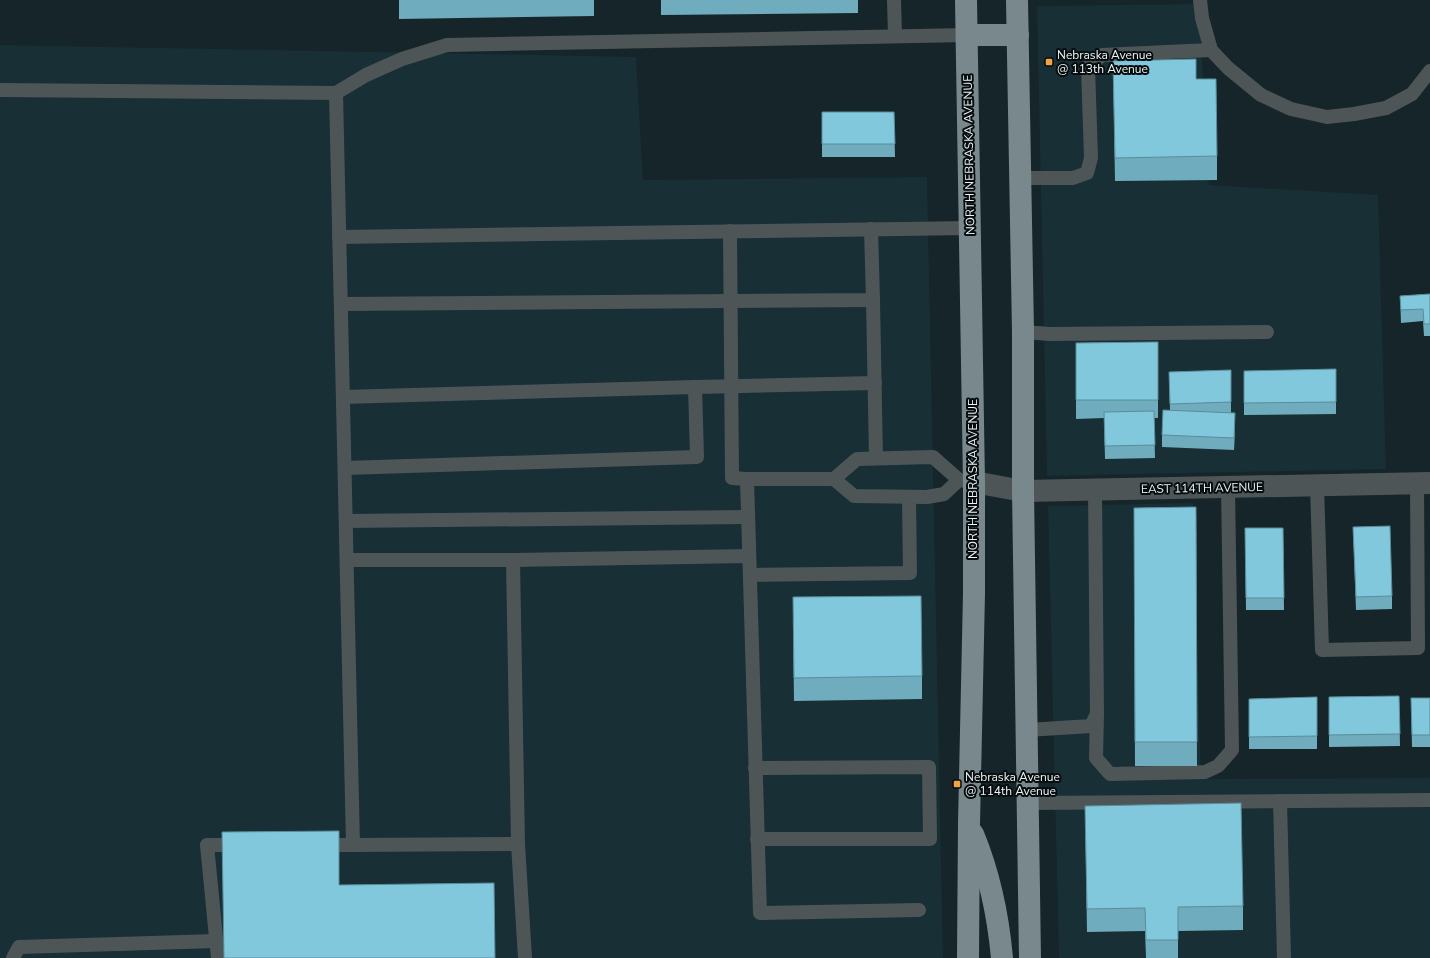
<svg xmlns="http://www.w3.org/2000/svg" width="1430" height="958" font-family="'Nunito Sans',sans-serif">
  <style>
    .built { fill: #172f35 }
    .lines { fill: none; stroke-linecap: round; stroke-linejoin: round }
    .lane { stroke: #4e5557; stroke-width: 14 }
    .street { stroke: #4e5557; stroke-width: 22 }
    .primary { stroke: #79888c; stroke-width: 22 }
    .wall { fill: #6facbd }
    .shaded-wall { fill: #5a8c9a }
    .building { fill: #81c8dc; stroke: #5a8c9a }
    .poi-dot { fill: #f4a344; stroke: #070d0f; stroke-width: 1.5 }
    .labels { text-anchor: middle; stroke-width: 4; stroke-linejoin: round; paint-order: stroke }
    .poi-label { font-size: 12px; fill: #eaf4f7; stroke: #070d0f; text-anchor: start }
    .street-label { font-size: 12px; fill: #eaf4f7; stroke: #070d0f }
  </style>
  <rect width="100%" height="100%" fill="#162529"/>
  <g class="built">
    <polygon points="1199,4 1209,185 1378,195 1386,469 1047,476 1037,6"/>
    <polygon points="0,45 636,57 643,180 927,177 943,958 0,958"/>
    <polygon points="1193,503 1201,779 1430,778 1430,958 1059,958 1048,506"/>
  </g>
  <g class="lines">
    <g class="lane">
      <polyline points="894,0 895,36"/>
      <polyline points="1200,0 1202,18 1211,50 1228,68 1261,95 1291,109 1327,117 1354,114 1386,108 1412,94 1430,71"/>
      <polyline points="0,90 336,93 353,845 518,844 525,958"/>
      <polyline points="336,93 366,75 402,59 447,45 967,35"/>
      <polyline points="1020,178 1073,178 1087,173 1091,158 1088,67 1102,55 1211,50"/>
      <polyline points="730,231 732,478 747,479"/>
      <polyline points="339,237 970,228"/>
      <polyline points="873,300 876,458"/>
      <polyline points="341,304 873,300 871,229"/>
      <polyline points="1023,332 1050,334 1267,332"/>
      <polyline points="695,387 875,383"/>
      <polyline points="343,397 695,387 697,457 345,468"/>
      <polyline points="834,479 857,459 933,457 959,480 967,481"/>
      <polyline points="1317,485 1322,650 1418,648 1417,483"/>
      <polyline points="346,521 748,517"/>
      <polyline points="347,560 513,560 749,556"/>
      <polyline points="513,560 518,844"/>
      <polyline points="750,575 910,573 909,497"/>
      <polyline points="1097,714 1096,758 1110,774 1205,772 1218,766 1232,750 1228,487"/>
      <polyline points="1027,730 1091,726 1097,714 1095,490"/>
      <polyline points="755,768 929,767 930,839 757,839"/>
      <polyline points="1280,801 1284,958"/>
      <polyline points="1028,803 1430,800"/>
      <polyline points="320,845 353,845"/>
      <polyline points="919,910 760,913 747,479 834,479 854,496 927,497 944,494 959,480"/>
      <polyline points="13,958 19,947 216,941"/>
      <polyline points="218,958 207,845 241,845"/>
    </g>
    <polyline class="street" points="974,482 1023,491 1430,483"/>
    <g class="primary">
      <polyline points="966,0 974,482 974,593 969,824 968,958"/>
      <polyline points="1017,0 1023,332 1023,491 1030,958"/>
      <polyline points="967,35 1018,35"/>
      <path d="M973,834C990,875 998,914 1002,958"/>
    </g>
  </g>
  <g class="wall">
    <polygon points="399,0 594,0 594,16 399,19"/>
    <polygon points="661,0 858,0 858,13 661,15"/>
    <polygon points="1113,61 1196,79 1217,156 1217,180 1115,181"/>
    <polygon points="822,112 894,112 895,157 822,157"/>
    <polygon points="1430,294 1430,336 1424,336 1423,321 1401,323 1400,296"/>
    <polygon points="1158,342 1158,418 1154,418 1155,458 1105,459 1104,418 1076,419 1076,343"/>
    <polygon points="1336,369 1336,414 1244,415 1244,371"/>
    <polygon points="1231,370 1231,413 1235,425 1234,450 1162,447 1162,435 1170,410 1169,372"/>
    <polygon points="1196,507 1197,766 1135,766 1134,508"/>
    <polygon points="1353,527 1392,596 1392,609 1356,610"/>
    <polygon points="1245,528 1283,528 1284,610 1246,610"/>
    <polygon points="793,621 922,676 922,699 794,701"/>
    <polygon points="1399,696 1400,746 1329,747 1329,697"/>
    <polygon points="1317,697 1317,749 1249,749 1249,699"/>
    <polygon points="1411,698 1430,698 1430,747 1412,747"/>
    <polygon points="1085,806 1243,906 1243,930 1178,931 1178,958 1146,958 1145,931 1087,932"/>
  </g>
  <polygon class="shaded-wall" points="1235,413 1235,425 1234,450 1234,438"/>
  <g class="building">
    <polygon points="1196,59 1196,79 1216,79 1217,156 1115,158 1113,61"/>
    <polygon points="822,112 894,112 895,144 822,144"/>
    <polygon points="1430,294 1430,324 1424,324 1423,309 1401,310 1400,296"/>
    <polygon points="1158,342 1158,400 1076,400 1076,343"/>
    <polygon points="1336,369 1336,402 1244,403 1244,371"/>
    <polygon points="1231,370 1231,402 1170,404 1169,372"/>
    <polygon points="1163,410 1235,413 1234,438 1162,435"/>
    <polygon points="1154,411 1155,445 1105,446 1104,412"/>
    <polygon points="1196,507 1197,742 1135,742 1134,508"/>
    <polygon points="1390,526 1392,596 1356,597 1353,527"/>
    <polygon points="1245,528 1283,528 1284,598 1246,598"/>
    <polygon points="921,596 922,676 794,678 793,597"/>
    <polygon points="1399,696 1400,734 1329,735 1329,697"/>
    <polygon points="1317,697 1317,736 1249,737 1249,699"/>
    <polygon points="1411,698 1430,698 1430,735 1412,735"/>
    <polygon points="1241,803 1243,906 1178,907 1178,940 1146,940 1145,908 1087,909 1085,806"/>
    <polygon points="339,831 339,885 494,883 495,958 224,958 222,832"/>
  </g>
  <g class="poi-dot">
    <rect x="1045" y="58" width="8" height="8" rx="2"/>
    <rect x="953" y="780" width="8" height="8" rx="2"/>
  </g>
  <g class="labels">
    <g class="poi-label">
      <text x="1057" y="59">Nebraska Avenue<tspan x="1057" dy="14">@ 113th Avenue</tspan></text>
      <text x="965" y="781">Nebraska Avenue<tspan x="965" dy="14">@ 114th Avenue</tspan></text>
    </g>
    <g class="street-label">
      <text transform="translate(969 155) rotate(-91)" y="4">NORTH NEBRASKA AVENUE</text>
      <text transform="translate(973 479) rotate(-90)" y="4">NORTH NEBRASKA AVENUE</text>
      <text transform="translate(1202 488) rotate(-1)" y="4">EAST 114TH AVENUE</text>
    </g>
  </g>
</svg>
